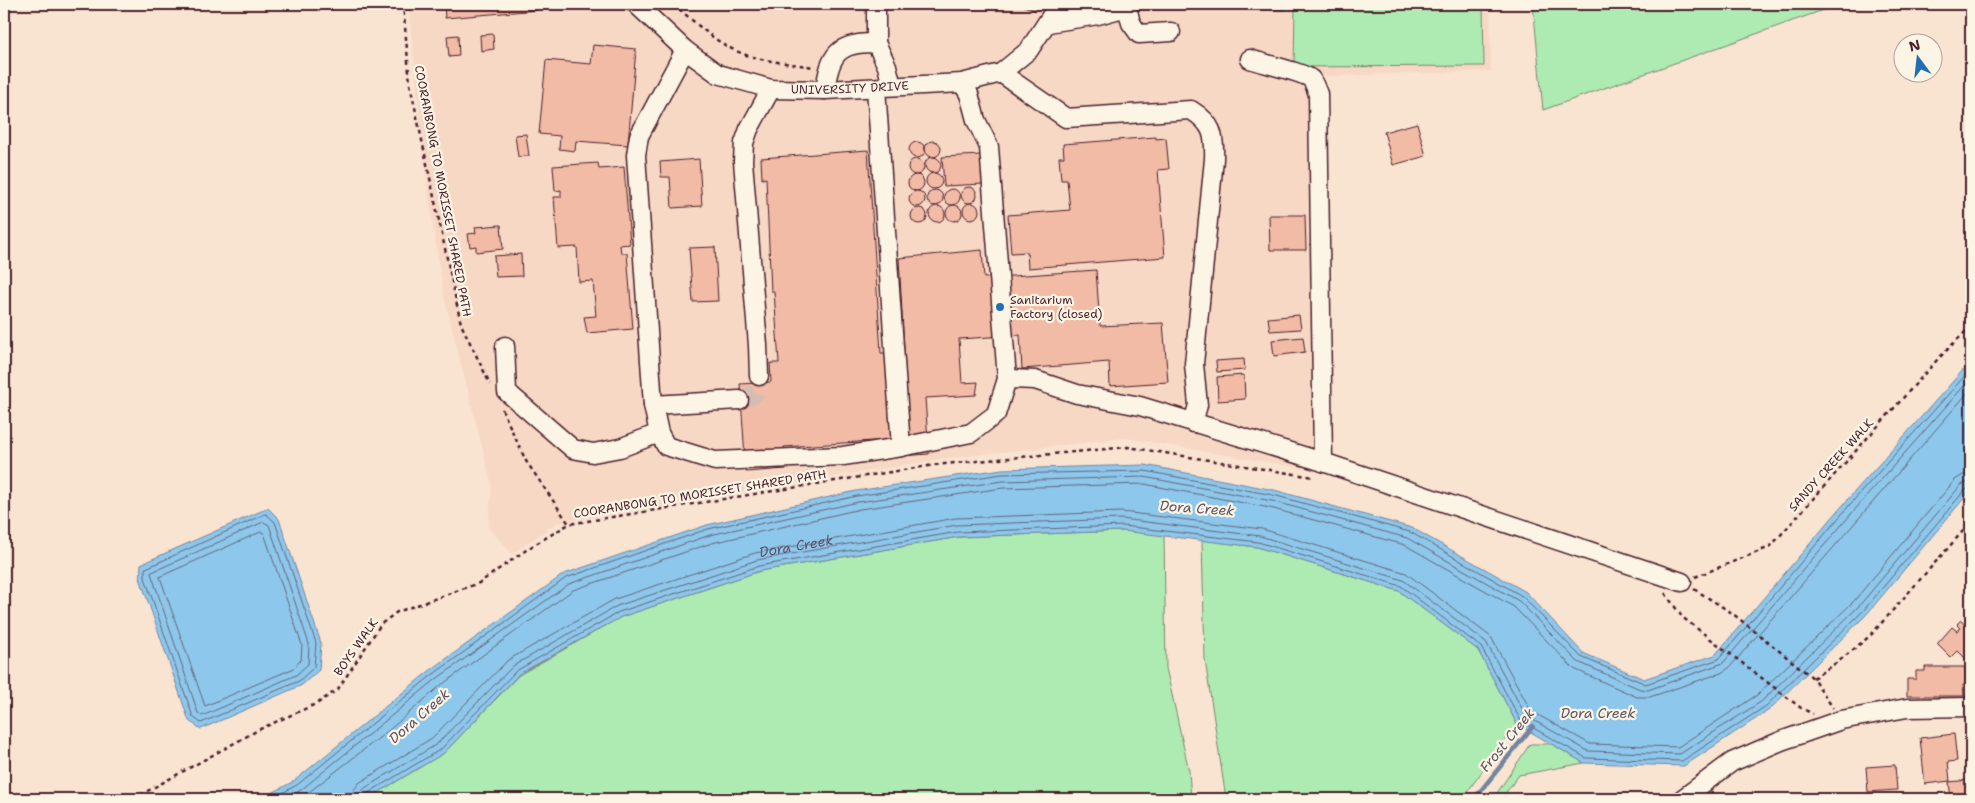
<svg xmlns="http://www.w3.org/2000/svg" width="1975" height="803" font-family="'Shantell Sans',sans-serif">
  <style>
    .built { fill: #f7d8c5 }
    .green { fill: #adebb2; stroke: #7c856e }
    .water { fill: #8dc8ec; stroke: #72849f }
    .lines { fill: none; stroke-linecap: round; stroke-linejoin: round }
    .shore { stroke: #656378; stroke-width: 1 }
    .stream { stroke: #72849f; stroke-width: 4.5 }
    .building { fill: #f2bba6; stroke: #4a1f2b }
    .minor-tunnel { stroke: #d6bdb1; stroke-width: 18; stroke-dasharray: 18 9; stroke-linecap: butt }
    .minor-casing { stroke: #4a1f2b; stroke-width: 21 }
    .path { stroke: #4a1f2b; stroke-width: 2.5; stroke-dasharray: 4 4; stroke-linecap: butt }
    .minor { stroke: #fcf5e5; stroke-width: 18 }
    .poi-dot { fill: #1f6fb2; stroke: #fcf5e5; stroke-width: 2 }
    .labels { text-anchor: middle; stroke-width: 4.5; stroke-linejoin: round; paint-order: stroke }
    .street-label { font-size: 12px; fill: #4a1f2b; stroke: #fcf5e5 }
    .poi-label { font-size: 12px; fill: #4a1f2b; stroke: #fcf5e5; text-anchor: start }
    .water-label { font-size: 14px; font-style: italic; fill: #5e5265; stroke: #fcf5e5 }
  </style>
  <rect width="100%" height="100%" fill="#f9e4d2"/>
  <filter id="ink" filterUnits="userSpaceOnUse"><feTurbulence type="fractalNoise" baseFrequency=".02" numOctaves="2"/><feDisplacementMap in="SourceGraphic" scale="10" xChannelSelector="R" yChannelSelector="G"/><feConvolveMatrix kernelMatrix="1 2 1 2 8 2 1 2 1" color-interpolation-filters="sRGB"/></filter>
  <g filter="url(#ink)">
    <polygon class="built" points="408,4 1490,4 1491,71 1307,77 1317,443 1307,469 1125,438 941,459 557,523 512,554 488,528 492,486 444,297 429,199"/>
    <g class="green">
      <polygon points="1218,4 1285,4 1285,10 1218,8"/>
      <polygon points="1295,4 1483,4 1484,66 1294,67"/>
      <polygon points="1533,4 1840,4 1543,110"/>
      <polygon points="1123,531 1164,535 1166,668 1189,771 1191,799 367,799 444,753 519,675 621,617 760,571 959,537"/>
      <polygon points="1202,540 1257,547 1399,591 1478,650 1517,724 1462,799 1226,799 1205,660"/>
      <polygon points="1530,744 1552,744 1584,763 1519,775 1501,799 1493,799"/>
    </g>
    <g class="water">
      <polygon points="1971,361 1971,490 1866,615 1769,710 1684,766 1584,763 1517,724 1478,650 1399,591 1257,547 1123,531 959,537 760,571 621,617 519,674 444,753 367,799 261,799 294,781 428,672 564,574 707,525 856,491 1002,469 1145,465 1274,490 1412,528 1526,592 1583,653 1644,679 1715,655 1849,498"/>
      <polygon points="268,508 279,519 321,643 319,670 302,685 201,729 189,721 140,578 141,564"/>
    </g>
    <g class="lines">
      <g class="shore">
        <polygon points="266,514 275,522 316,643 314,667 299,681 201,723 193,717 145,578 145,569"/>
        <polygon points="264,522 269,525 309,644 308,664 296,675 202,716 198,713 151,573"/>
        <polygon points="261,532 264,533 302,645 301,660 292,669 205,706 160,577"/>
        <polyline points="271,799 297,785 431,676 566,578 708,529 857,496 1002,474 1145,471 1273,495 1410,532 1522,596 1581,657 1646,684 1719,659 1853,501 1971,369"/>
        <polyline points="284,799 301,790 435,680 569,584 710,535 858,502 1003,481 1144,477 1272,501 1407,538 1519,601 1578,662 1640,689 1648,690 1723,663 1858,506 1971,378"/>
        <polyline points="300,799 388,731 440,686 573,590 712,543 860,509 1003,488 1144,484 1270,508 1405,545 1514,607 1574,669 1637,697 1650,697 1721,673 1729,668 1971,389"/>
        <path id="s1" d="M352,799L353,791L359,783L432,738L508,660L615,599L755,553L956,518L1122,512L1262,529L1406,573L1491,637L1531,711L1590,744L1678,747L1757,695L1853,602L1955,480L1963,475L1971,474"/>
        <polyline points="359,799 361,792 365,788 437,744 513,666 617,606 757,560 957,525 1122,519 1260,536 1403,580 1486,642 1526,716 1588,751 1680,754 1762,701 1858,607 1961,485 1971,481"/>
        <polyline points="366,799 368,793 441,749 516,671 619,612 759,566 958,532 1123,526 1258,542 1401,586 1481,647 1521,721 1586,758 1682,761 1766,706 1863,611 1965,490 1971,487"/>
      </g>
      <polyline class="stream" points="1474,799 1533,726"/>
    </g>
    <g class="building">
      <polygon points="444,4 537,4 537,10 445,18"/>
      <polygon points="1018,4 1038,4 1035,10"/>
      <polygon points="493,34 494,49 481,51 480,35"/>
      <polygon points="458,35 459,56 449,57 447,36"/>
      <polygon points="593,45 636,49 628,145 576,141 575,151 559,149 560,136 539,134 546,60 591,64"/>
      <polygon points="1417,123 1426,156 1393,165 1384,132"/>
      <polygon points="526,134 529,156 518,157 515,135"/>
      <polygon points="1156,137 1156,139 1166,138 1169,169 1158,170 1165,257 1028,268 1027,252 1011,253 1008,215 1070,210 1067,180 1061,180 1059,157 1064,157 1063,144"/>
      <circle cx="933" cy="149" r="8"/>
      <circle cx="917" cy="150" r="8"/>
      <polygon points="868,150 881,353 886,353 887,368 905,367 899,258 982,250 984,278 1096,270 1100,326 1163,323 1168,382 1110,386 1109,362 1022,369 1020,335 959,339 962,383 978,382 976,395 925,398 929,454 887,457 887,440 784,447 786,469 746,472 740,384 771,382 770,363 779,363 774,291 771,291 766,178 762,179 761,158"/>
      <polygon points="981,155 983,184 944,186 942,157"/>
      <circle cx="933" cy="165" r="8"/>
      <polygon points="699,159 702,206 672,208 670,177 661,177 660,162"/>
      <circle cx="916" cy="167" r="8"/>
      <polygon points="598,163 599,169 624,167 630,244 620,245 621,253 627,253 633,329 587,333 584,317 596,316 593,281 579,282 577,247 558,248 554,197 561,197 561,190 555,191 553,166"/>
      <circle cx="934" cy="181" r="8"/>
      <circle cx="916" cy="183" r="8"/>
      <circle cx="969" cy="195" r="8"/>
      <circle cx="952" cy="197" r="8"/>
      <circle cx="935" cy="198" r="8"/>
      <circle cx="917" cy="199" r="8"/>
      <circle cx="971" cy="211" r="8"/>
      <circle cx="954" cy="213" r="8"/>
      <circle cx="937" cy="214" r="8"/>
      <circle cx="919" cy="216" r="8"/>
      <polygon points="1269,215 1305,215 1306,250 1270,250"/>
      <polygon points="501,225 503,249 476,252 476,246 470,247 468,234 476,233 475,227"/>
      <polygon points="715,247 718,301 693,302 689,248"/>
      <polygon points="521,254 522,276 496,277 494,256"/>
      <polygon points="1299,315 1301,329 1270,331 1268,318"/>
      <polygon points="1303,337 1305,352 1274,356 1272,340"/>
      <polygon points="1244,359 1245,370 1217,372 1216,361"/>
      <polygon points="1244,375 1245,399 1218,401 1217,377"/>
      <polygon points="1961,620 1971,629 1971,664 1958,651 1951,658 1937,644 1952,627 1957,631 1961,628 1957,624"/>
      <polygon points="1925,667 1965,667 1966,685 1963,685 1964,696 1907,696 1907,679 1916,679 1916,671 1925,671"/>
      <polygon points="1954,734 1957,761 1948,762 1950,781 1925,784 1920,738"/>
      <polygon points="1895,765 1897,790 1868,792 1866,767"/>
      <polygon points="1969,780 1971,799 1951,799 1949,782"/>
    </g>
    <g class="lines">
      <polyline class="minor-tunnel" points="739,400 755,394 759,376"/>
      <g class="minor-casing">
        <g id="minor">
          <path id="s2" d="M636,4L685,50L718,74L771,89L825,90L962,83L1001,73L1029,50L1059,4"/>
          <polyline points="876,4 876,43"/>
          <polyline points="1048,23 1098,15 1127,7 1131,23 1139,34 1171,32"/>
          <path d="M1250,59C1261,63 1305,73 1311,79C1314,82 1316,89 1318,94L1323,462"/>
          <path d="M1001,73L1066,118L1191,110C1212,123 1215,134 1214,159L1194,364L1198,405L1193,423"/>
          <polyline points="962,83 969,94 976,120 989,147 1007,379"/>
          <polyline points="876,88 901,447"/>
          <path d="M825,90C830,54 838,42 876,43L887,66L892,86"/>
          <polyline points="505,346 507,392 573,449 593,453 620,448 659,433 666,446 715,461 843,456 901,447 971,433 996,414 1007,379 1035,380 1077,394 1140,406 1323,462 1682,582"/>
          <polyline points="759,376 758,345 743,161 744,143 749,129 771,89"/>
          <polyline points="653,405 739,400"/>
          <polyline points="659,433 653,405 636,155 639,136 685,50"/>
          <polyline points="1682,799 1732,762 1781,741 1841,720 1907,708 1971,707"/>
        </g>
      </g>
      <g class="path">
        <polyline points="403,4 410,84 461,324 490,384"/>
        <path d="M673,4C694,21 715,43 741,53C764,62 790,63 813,67"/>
        <polyline points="502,409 526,461 569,524"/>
        <polyline points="1695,577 1770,547 1937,360 1971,326"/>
        <polyline points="1694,589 1732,613 1813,678 1833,708"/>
        <polyline points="1665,593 1682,617 1801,708 1813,714"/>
        <polyline points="1813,678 1839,661 1870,636 1971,522"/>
        <polyline points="133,799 260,729 318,703 338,689 381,624 397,612 479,583 529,548 569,524 934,465 1128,447 1313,477"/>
      </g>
      <use href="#minor" class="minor"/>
    </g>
  </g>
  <circle class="poi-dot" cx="1000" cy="307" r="5"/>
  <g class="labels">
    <g class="street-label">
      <text dy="4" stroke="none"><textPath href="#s2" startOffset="242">UNIVERSITY DRIVE</textPath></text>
      <text transform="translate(443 191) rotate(79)" y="4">COORANBONG TO MORISSET SHARED PATH</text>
      <text transform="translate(1831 465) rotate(-48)" y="4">SANDY CREEK WALK</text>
      <text transform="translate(700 494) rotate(-9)" y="4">COORANBONG TO MORISSET SHARED PATH</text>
      <text transform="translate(356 647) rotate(-55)" y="4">BOYS WALK</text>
    </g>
    <g class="poi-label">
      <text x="1010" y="304">Sanitarium<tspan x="1010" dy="14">Factory (closed)</tspan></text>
    </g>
    <g class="water-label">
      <text transform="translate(1197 508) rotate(4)" y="5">Dora Creek</text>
      <text dy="5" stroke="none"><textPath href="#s1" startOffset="525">Dora Creek</textPath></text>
      <text x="1598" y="718">Dora Creek</text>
      <text transform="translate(419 716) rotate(-41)" y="5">Dora Creek</text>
      <text transform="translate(1507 740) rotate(-51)" y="5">Frost Creek</text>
    </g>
  </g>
  <rect width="1975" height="803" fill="none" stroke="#fcf5e5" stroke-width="20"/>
  <rect x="10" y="10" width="1955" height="783" fill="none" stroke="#4a1f2b" stroke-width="2" filter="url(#ink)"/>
  <g transform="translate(1918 58) rotate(345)"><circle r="24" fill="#fcf5e5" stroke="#b59f9b"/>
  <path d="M0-4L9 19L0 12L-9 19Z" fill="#1f6fb2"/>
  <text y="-8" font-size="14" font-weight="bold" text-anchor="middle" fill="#4a1f2b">N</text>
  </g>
</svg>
